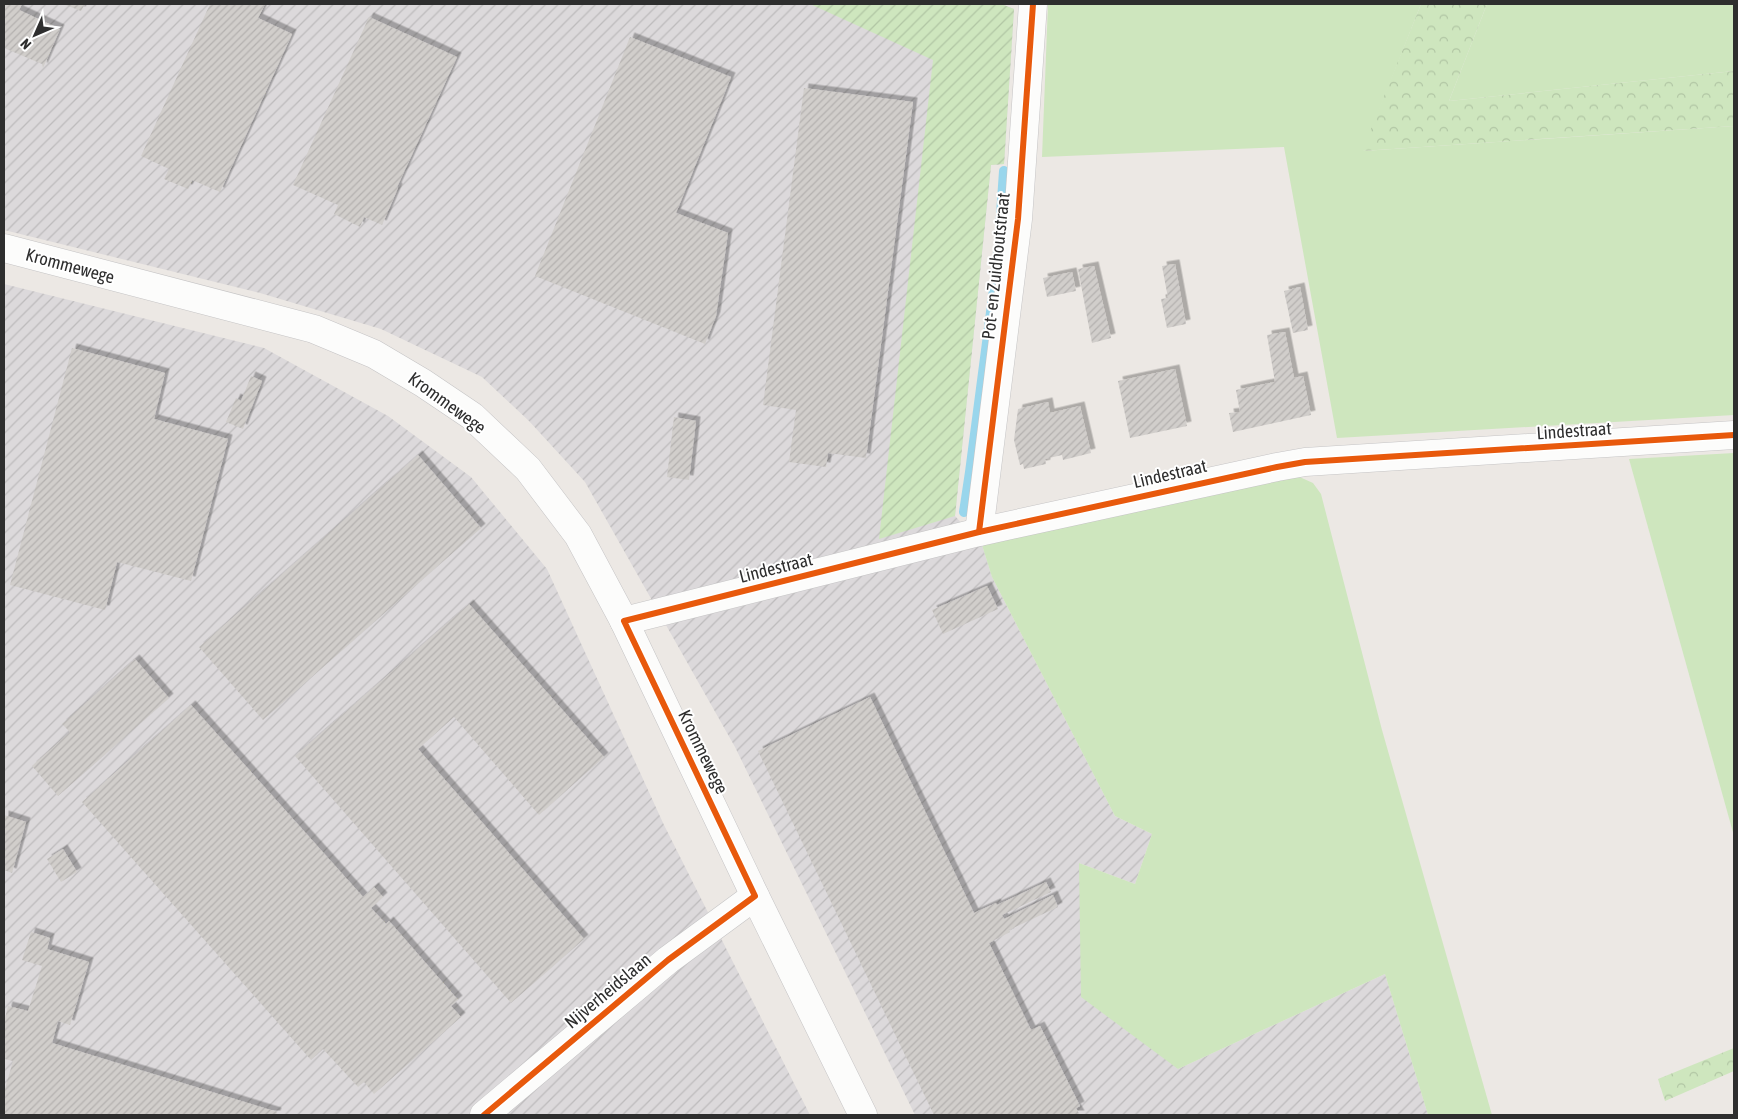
<svg xmlns="http://www.w3.org/2000/svg" width="1738" height="1119" font-family="'Asap Condensed',sans-serif">
  <style>
    .industrial { fill: url(#industrial-furrows) }
    .grass { fill: #cee6be }
    .forest { fill: url(#forest-crowns) }
    .garden { fill: url(#garden-furrows) }
    .lines { fill: none; stroke-linecap: round; stroke-linejoin: round }
    .stream { stroke: #99d6ec; stroke-width: 10 }
    .building { fill: url(#building-hatch); filter: url(#shadow) }
    .minor-casing { stroke: #c5c4c5; stroke-width: 29 }
    .minor { stroke: #fcfcfb; stroke-width: 28 }
    .cycleway-casing { stroke: #fff; stroke-width: 9 }
    .cycleway { stroke: #e8590c; stroke-width: 6 }
    .labels { text-anchor: middle; stroke-width: 4; stroke-linejoin: round; paint-order: stroke }
    .street-label { font-size: 18px; fill: #2e2e2e; stroke: #fff }
  </style>
  <defs>
    <pattern id="industrial-furrows" width="10" height="10" patternUnits="userSpaceOnUse" patternTransform="scale(1.25)"><rect width="10" height="10" fill="#dcd9db"/><path d="M-1 1l2-2M0 10L10 0M9 11l2-2" fill="none" stroke="#bdbbbc"/></pattern>
    <pattern id="forest-crowns" width="20" height="18" patternUnits="userSpaceOnUse" patternTransform="scale(1.25)"><rect width="20" height="18" fill="#cee6be"/><path d="M2 6a3 3 0 1 1 6 0M12 15a3 3 0 1 1 6 0" fill="none" stroke="#b1c6a4"/></pattern>
    <pattern id="garden-furrows" width="10" height="10" patternUnits="userSpaceOnUse" patternTransform="scale(1.25)"><rect width="10" height="10" fill="#cee6be"/><path d="M-1 1l2-2M0 10L10 0M9 11l2-2" fill="none" stroke="#b1c6a4"/></pattern>
    <pattern id="building-hatch" width="6" height="6" patternUnits="userSpaceOnUse" patternTransform="scale(1.25)"><rect width="6" height="6" fill="#d1cecb"/><path d="M-1 1l2-2M0 6l6-6M5 7l2-2" fill="none" stroke="#b4b1af"/></pattern>
    <filter id="shadow"><feDropShadow dx="4.5" dy="-4.5" stdDeviation="0" flood-color="#0004"/></filter>
  </defs>
  <rect width="100%" height="100%" fill="#ece8e4"/>
  <g class="industrial">
    <polygon points="4,4 1001,4 1014,9 1004,164 991,165 955,516 982,545 992,577 1115,816 1152,834 1135,884 1079,863 1178,1069 1385,974 1428,1115 915,1115 735,747 585,482 529,421 482,377 381,329 260,293 4,230"/>
    <polygon points="4,284 264,348 388,416 471,477 547,569 664,825 810,1115 4,1115"/>
  </g>
  <g class="grass">
    <polygon points="1048,4 1421,4 1363,151 1734,126 1734,415 1337,438 1284,147 1042,157"/>
    <polygon points="1487,4 1734,4 1734,71 1449,101"/>
    <polygon points="1734,453 1734,836 1629,459"/>
    <polygon points="1295,475 1313,483 1321,494 1382,730 1492,1115 1428,1115 1385,974 1178,1069 1081,997 1079,863 1135,884 1152,834 1115,816 992,577 982,545"/>
  </g>
  <g class="forest">
    <polygon points="1421,4 1487,4 1449,101 1734,71 1734,126 1362,151"/>
    <polygon points="1734,1048 1734,1071 1665,1101 1658,1079"/>
  </g>
  <polygon class="garden" points="810,4 1001,4 1014,9 1004,164 991,165 955,516 879,539 933,60"/>
  <g class="lines">
    <polyline class="stream" points="964,512 970,472 998,259 1004,171"/>
  </g>
  <g class="building">
    <polygon points="4,4 22,4 19,10 60,29 43,68 42,64 4,48"/>
    <polygon points="63,4 85,4 81,11"/>
    <polygon points="210,4 265,4 258,18 292,34 220,192 192,180 188,189 164,179 169,169 141,156"/>
    <polygon points="369,17 457,57 397,187 398,188 382,225 364,217 360,227 334,214 338,205 293,185"/>
    <polygon points="630,37 731,77 676,213 728,233 716,316 705,344 535,276"/>
    <polygon points="804,88 913,102 866,458 828,453 826,467 789,462 796,410 763,405"/>
    <polygon points="1175,264 1186,324 1167,328 1161,299 1168,298 1162,266"/>
    <polygon points="1094,266 1111,338 1092,343 1078,269"/>
    <polygon points="1072,272 1076,291 1047,297 1043,278"/>
    <polygon points="1300,287 1308,330 1293,333 1284,291"/>
    <polygon points="1285,332 1294,378 1303,376 1311,415 1233,432 1229,413 1240,412 1236,390 1275,382 1267,335"/>
    <polygon points="72,348 165,373 154,419 228,439 191,581 117,562 105,610 10,585"/>
    <polygon points="1175,369 1187,426 1130,438 1118,381"/>
    <polygon points="251,376 262,381 243,429 226,422 236,398 241,401"/>
    <polygon points="1048,402 1050,413 1080,406 1091,453 1063,460 1062,455 1045,459 1046,464 1024,469 1023,464 1020,465 1014,440 1018,409"/>
    <polygon points="674,417 696,421 689,480 667,477"/>
    <polygon points="418,455 481,528 263,720 199,647"/>
    <polygon points="987,586 998,609 943,634 932,610"/>
    <polygon points="469,604 604,757 539,815 454,717 418,749 584,939 511,1003 295,756"/>
    <polygon points="135,659 169,698 58,796 32,766 70,732 62,724"/>
    <polygon points="870,697 974,913 996,903 997,905 1046,882 1051,892 1002,915 1004,919 1053,895 1058,907 1009,930 1010,932 989,943 1031,1030 1040,1026 1080,1106 1076,1108 1080,1115 934,1115 758,751"/>
    <polygon points="191,705 363,897 374,887 383,897 371,908 386,924 389,921 458,1000 451,1006 461,1017 374,1094 364,1082 358,1087 323,1049 311,1060 82,802"/>
    <polygon points="4,815 26,822 12,873 4,870"/>
    <polygon points="63,849 77,872 61,882 47,859"/>
    <polygon points="31,932 50,938 47,949 89,962 70,1025 58,1021 52,1043 277,1112 276,1115 4,1115 4,1092 13,1061 4,1059 4,1022 8,1006 28,1011 42,966 22,960"/>
  </g>
  <g class="lines">
    <g class="minor-casing">
      <g id="minor">
        <polyline points="4,248 314,329 374,354 423,383 472,416 528,469 578,535 624,621 755,896 863,1115"/>
        <polyline points="979,532 1018,219 1033,4"/>
        <polyline points="624,621 979,532 1277,467 1305,462 1734,435"/>
        <polyline points="484,1115 668,960 755,896"/>
      </g>
    </g>
    <use href="#minor" class="minor"/>
    <g class="cycleway-casing">
      <g id="cycleway">
        <polyline points="979,532 1018,219 1033,4"/>
        <polyline points="484,1115 668,960 755,896 624,621 979,532 1277,467 1305,462 1734,435"/>
      </g>
    </g>
    <use href="#cycleway" class="cycleway"/>
  </g>
  <g class="labels">
    <g class="street-label">
      <text transform="translate(70 266) rotate(15)" y="6">Krommewege</text>
      <text transform="translate(996 266) rotate(-84)" y="6">Pot- en Zuidhoutstraat</text>
      <text transform="translate(447 403) rotate(36)" y="6">Krommewege</text>
      <text transform="translate(1574 431) rotate(-4)" y="6">Lindestraat</text>
      <text transform="translate(1170 474) rotate(-13)" y="6">Lindestraat</text>
      <text transform="translate(776 568) rotate(-14)" y="6">Lindestraat</text>
      <text transform="translate(703 752) rotate(64)" y="6">Krommewege</text>
      <text transform="translate(608 991) rotate(-40)" y="6">Nijverheidslaan</text>
    </g>
  </g>
  <rect width="1738" height="1119" fill="none" stroke="#2e2e2e" stroke-width="10"/>
  <g transform="translate(35 35) rotate(225)" stroke="#ffffff" stroke-width="4" paint-order="stroke">
  <path d="M0-4L9 19L0 12L-9 19Z" fill="#2e2e2e"/>
  <text y="-8" font-size="14" font-weight="bold" text-anchor="middle" fill="#2e2e2e">N</text>
  </g>
</svg>
